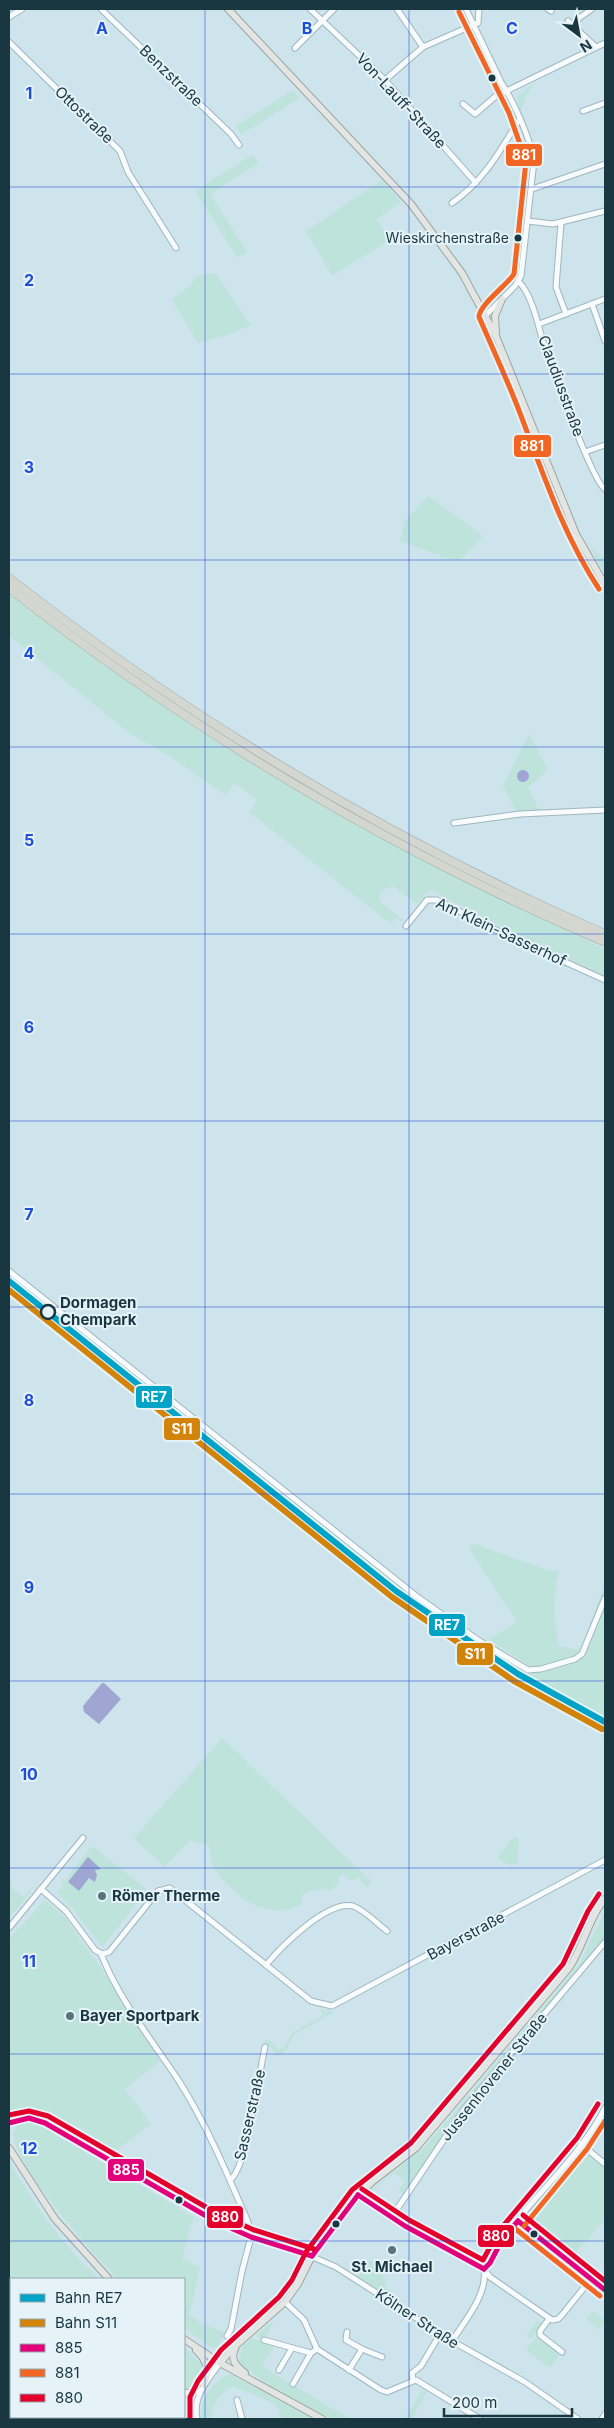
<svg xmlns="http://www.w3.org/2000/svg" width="614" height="2428" font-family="Inter,sans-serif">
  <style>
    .green { fill: #bee3da }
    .water { fill: #9fa6d1 }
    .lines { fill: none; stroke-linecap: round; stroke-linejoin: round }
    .minor-casing { stroke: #9fb6bf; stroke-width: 7 }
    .major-casing { stroke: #9ba6a2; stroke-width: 8 }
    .highway-casing { stroke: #9ba6a2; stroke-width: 9 }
    .minor { stroke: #f8fbfc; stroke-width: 5 }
    .major { stroke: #e2e5e1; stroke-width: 6 }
    .highway { stroke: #d4d7d0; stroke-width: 8 }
    .bus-1-casing { stroke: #e5f2f8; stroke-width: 9 }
    .bus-2-casing { stroke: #e5f2f8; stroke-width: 9 }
    .bus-3-casing { stroke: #e5f2f8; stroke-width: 9 }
    .bus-1 { stroke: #e3007b; stroke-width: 5 }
    .bus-2 { stroke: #f26522; stroke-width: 5 }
    .bus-3 { stroke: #e4002b; stroke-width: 5 }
    .rail-1-casing { stroke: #e5f2f8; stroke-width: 10 }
    .rail-2-casing { stroke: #e5f2f8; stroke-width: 10 }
    .rail-1 { stroke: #01a3c7; stroke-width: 6 }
    .rail-2 { stroke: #d2840a; stroke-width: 6 }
    .grid { fill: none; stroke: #1d4ed8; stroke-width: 1; stroke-opacity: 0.55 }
    .bus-dot { fill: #193741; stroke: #e5f2f8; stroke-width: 2 }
    .stop-dot { fill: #e5f2f8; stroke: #193741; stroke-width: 2.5 }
    .poi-dot { fill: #58747d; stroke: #e5f2f8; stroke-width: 2 }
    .labels { text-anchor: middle; stroke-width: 4; stroke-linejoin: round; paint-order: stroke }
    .bus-label { font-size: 14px; fill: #193741; stroke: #e5f2f8; text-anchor: end }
    .street-label { font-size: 15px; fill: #193741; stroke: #e5f2f8 }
    .stop-label { font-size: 15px; font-weight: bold; fill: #193741; stroke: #e5f2f8; text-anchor: start }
    .poi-label { font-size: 15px; font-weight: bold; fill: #193741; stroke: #e5f2f8; text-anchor: start }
    .grid-label { font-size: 16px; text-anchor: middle; font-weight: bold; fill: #1d4ed8; stroke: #e5f2f8; stroke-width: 4; stroke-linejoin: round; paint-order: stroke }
    .line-badge { stroke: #e5f2f8; stroke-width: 2 }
    .badge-label { font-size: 14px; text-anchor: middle; font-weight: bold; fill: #fff }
  </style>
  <rect width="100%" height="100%" fill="#cee4ed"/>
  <g class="green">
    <polygon points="534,83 526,95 521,113 516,97"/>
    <polygon points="293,90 299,98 241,135 236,126"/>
    <polygon points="252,155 259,163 210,194 248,253 237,257 195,191"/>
    <polygon points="382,180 401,202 376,220 391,239 332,276 306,231"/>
    <polygon points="215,273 251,325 227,335 198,343 172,300 192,284 197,276"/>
    <polygon points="428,496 483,536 460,560 449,559 400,541 405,521"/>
    <polygon points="590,547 605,559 605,575"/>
    <path d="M9,594C111,672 216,746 329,809C419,860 513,903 605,949V976L516,934L430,890L417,904L393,886L382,891L379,897L381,903L403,920L402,922L396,918L391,924L249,812L257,799L234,783L225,795L171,757L131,734L9,636Z"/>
    <polygon points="529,734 548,770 528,788 539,810 517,813 503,785"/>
    <path d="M164,1396C212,1435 502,1679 539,1673L489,1639L517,1622L470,1550L472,1543L550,1571H559C553,1597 553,1619 559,1646L581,1650L602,1591L605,1588V1721C441,1639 303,1516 160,1401Z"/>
    <polygon points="585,1718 605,1728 605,1738"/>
    <path d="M222,1738L369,1879L372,1883L367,1887L358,1877L351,1881L344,1874L338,1877L339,1882L331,1891L323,1888L319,1891L312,1890L301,1896L303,1904C266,1922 234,1898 214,1867C210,1861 210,1851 208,1844L189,1841L165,1867L134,1838Z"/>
    <polygon points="515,1836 519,1840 518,1863 513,1865 514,1867 498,1859 498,1856"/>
    <polygon points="92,1846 147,1890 102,1947 74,1910 57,1893 63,1887 61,1885"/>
    <polygon points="9,1880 12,1884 10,1887 24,1897 33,1886 30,1893 9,1918"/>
    <path d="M45,1900L64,1916L103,1971L160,2061L125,2089L151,2124L114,2152L75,2130L73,2131L55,2119L46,2129L194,2217L182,2258L200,2267L189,2316L198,2320L199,2323L225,2332L217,2348L211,2347L184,2328V2279H118C95,2257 12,2162 13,2133L18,2125L14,2116L9,2118V1939Z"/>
    <polygon points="605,1910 605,1938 472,2094 404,2193 401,2193 399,2189 405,2181 394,2173 372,2191 373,2197 369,2192 371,2190 425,2147 580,1963"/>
    <polygon points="321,2010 332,2011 333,2013 295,2034 287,2049 277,2056 270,2046 264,2046 266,2039 272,2042 279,2050 285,2046 293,2032 322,2016"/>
    <polygon points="583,2150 605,2169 605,2220 571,2257 526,2224 525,2221"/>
    <path d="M9,2161C34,2204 62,2245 99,2279H11V2417H157L155,2419H9Z"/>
    <polygon points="367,2261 373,2262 386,2281 384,2286 390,2291 387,2296 356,2276"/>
    <polygon points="593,2311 605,2321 599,2330 586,2320"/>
    <polygon points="274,2320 266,2338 256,2337 256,2336"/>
    <polygon points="538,2320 543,2324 531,2339 526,2336"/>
    <polygon points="538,2335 561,2352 550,2368 526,2350"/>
    <path d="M252,2338L275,2346L262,2366L350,2419C344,2419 337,2420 331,2419C317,2417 247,2372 238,2361L243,2346Z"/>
    <polygon points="184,2347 202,2365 201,2379 196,2386 184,2390"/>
    <path d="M228,2375H232L313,2419H285L278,2415L281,2410L268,2401L233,2386C221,2393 211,2404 212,2419H201C200,2400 209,2383 228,2375Z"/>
    <polygon points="422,2389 426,2393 413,2417 414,2419 405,2419"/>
  </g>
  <g class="water">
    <circle cx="523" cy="776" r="6"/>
    <polygon points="102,1683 104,1683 121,1699 99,1724 84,1712 83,1706"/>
    <polygon points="88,1857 101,1869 95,1870 97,1875 95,1882 89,1878 79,1891 68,1882"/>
  </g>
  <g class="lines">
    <g class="minor-casing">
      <g id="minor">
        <polyline points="101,9 231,134 239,145"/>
        <polyline points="310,9 385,80 476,183"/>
        <polyline points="397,9 423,47"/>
        <path d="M466,9L501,82C514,102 530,138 534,161L521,276L515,286L486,315"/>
        <polyline points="548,9 551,11"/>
        <polyline points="9,17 22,9"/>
        <polyline points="568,21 596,47"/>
        <polyline points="574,25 579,18 592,9"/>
        <polyline points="9,42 120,151 128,172 176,248"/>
        <polyline points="295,48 334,9"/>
        <polyline points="385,80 423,47 478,23 479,9"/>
        <polyline points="463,104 475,114 496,96 605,43"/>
        <polyline points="583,111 605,103"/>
        <polyline points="532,189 605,164"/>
        <path d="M452,203C483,182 500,151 519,120"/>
        <polyline points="528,221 553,224 605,211"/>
        <polyline points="561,223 556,287 566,314"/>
        <path d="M519,282C530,293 536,316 540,331C545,352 593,483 605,489"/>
        <polyline points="592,304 605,341"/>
        <polyline points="539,324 605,299"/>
        <polyline points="585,452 605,445"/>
        <polyline points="454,823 520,814 605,810"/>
        <polyline points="406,926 427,900 437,900 510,937 605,980"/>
        <polyline points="9,1271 415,1595 478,1640 528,1670 541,1669 575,1659 582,1654 605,1598"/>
        <polyline points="41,1889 66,1911 95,1950 102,1954 109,1952 114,1946 158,1891 170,1888 311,2001 332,2006 605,1860"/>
        <polyline points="9,1928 83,1838"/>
        <path d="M101,1954C119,1999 150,2038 177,2078C206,2123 227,2173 248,2222L251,2237L242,2271L231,2329L227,2336"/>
        <path d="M266,1965C281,1947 327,1900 353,1906C365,1910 377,1924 387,1931"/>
        <polyline points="9,2123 29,2118 45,2123 215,2221 251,2237 306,2254 336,2267 452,2341 525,2382 578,2419"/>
        <polyline points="581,2144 605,2164"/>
        <path d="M230,2180C248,2167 259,2071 265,2047"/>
        <polyline points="358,2195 405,2226 484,2269 490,2277 552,2320 558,2319 562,2315 591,2279"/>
        <polyline points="391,2218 465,2108 605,1942"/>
        <polyline points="518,2221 605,2290"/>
        <path d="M484,2269C494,2263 497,2247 504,2237C536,2193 580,2157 605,2108"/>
        <polyline points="285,2302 304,2320 317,2349 381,2390 387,2392 416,2380 480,2419"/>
        <polyline points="549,2319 540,2331 540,2335 562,2352"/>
        <polyline points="347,2332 346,2340 362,2349"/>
        <polyline points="264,2340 311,2353 317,2349"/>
        <path d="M452,2341C464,2322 488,2294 484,2270"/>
        <polyline points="279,2370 292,2348"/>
        <polyline points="349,2370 362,2349 382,2357"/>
        <polyline points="413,2380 412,2373 421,2366 440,2334"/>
        <polyline points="293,2384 311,2353"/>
        <polyline points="184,2393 200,2391"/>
        <polyline points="237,2400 242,2419"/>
        <polyline points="159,2419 161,2417"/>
        <path d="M197,2419C192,2396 208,2380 220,2363"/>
        <polyline points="602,2419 605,2414"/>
      </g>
    </g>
    <g class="major-casing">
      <g id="major">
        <polyline points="228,9 411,204 462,273 496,336 576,534 605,585"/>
        <polyline points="496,333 495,316 502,299"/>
        <polyline points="9,2148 55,2219 109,2279"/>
        <polyline points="184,2339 220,2363 322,2419"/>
        <path d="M235,2349C230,2360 236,2366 245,2373"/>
        <path d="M196,2350C207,2361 210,2370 204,2385"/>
        <path d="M220,2363L232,2349L285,2302L298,2284L312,2256L358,2195L372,2182L416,2148L569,1968C584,1946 589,1917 605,1899"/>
      </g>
    </g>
    <g class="highway-casing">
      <g id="highway">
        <path d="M9,578C192,721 392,841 605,934"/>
        <path d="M9,588C191,731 392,851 605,942"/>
      </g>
    </g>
    <use href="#minor" class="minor"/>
    <use href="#major" class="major"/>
    <use href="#highway" class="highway"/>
    <g class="bus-1-casing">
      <g id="bus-1">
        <polyline points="9,2123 29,2118 45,2123 215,2221 251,2237 312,2256"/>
        <polyline points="358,2195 405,2226 484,2269"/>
        <polyline points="518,2221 605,2290"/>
        <polyline points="312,2256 358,2195"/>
        <polyline points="484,2269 490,2263 503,2238 518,2221"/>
      </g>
    </g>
    <g class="bus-2-casing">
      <g id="bus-2">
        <path d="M459,12L509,113L526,161L514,274C507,285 479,305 479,317C492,347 506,377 518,408C542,470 562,533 599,589"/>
        <polyline points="524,2226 587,2149 605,2121"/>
        <polyline points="513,2227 600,2296"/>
      </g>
    </g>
    <g class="bus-3-casing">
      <g id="bus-3">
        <polyline points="9,2115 29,2111 48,2116 218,2214 254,2230 314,2249"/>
        <polyline points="362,2189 409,2220 483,2260 498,2232 577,2138 598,2104"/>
        <polyline points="523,2215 605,2281"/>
        <polyline points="190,2419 190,2397 198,2381 221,2350 279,2297 292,2280 306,2252 352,2190 411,2143 563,1964 588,1911 599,1894"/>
      </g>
    </g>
    <use href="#bus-1" class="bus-1"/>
    <use href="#bus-2" class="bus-2"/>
    <use href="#bus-3" class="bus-3"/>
    <g class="rail-1-casing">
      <polyline id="rail-1" points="9,1281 396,1591 518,1674 605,1722"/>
    </g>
    <g class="rail-2-casing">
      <polyline id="rail-2" points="9,1290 392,1597 514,1681 602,1729"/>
    </g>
    <use href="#rail-1" class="rail-1"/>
    <use href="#rail-2" class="rail-2"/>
  </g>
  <path class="grid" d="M205,9V2419M409,9V2419M9,187H605M9,374H605M9,560H605M9,747H605M9,934H605M9,1121H605M9,1307H605M9,1494H605M9,1681H605M9,1868H605M9,2054H605M9,2241H605"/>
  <g class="bus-dot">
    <circle cx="492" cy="78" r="4.5"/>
    <circle cx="518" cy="238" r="4.5"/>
    <circle cx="179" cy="2200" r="4.5"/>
    <circle cx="336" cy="2224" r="4.5"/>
    <circle cx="534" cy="2234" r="4.5"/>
  </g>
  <circle class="stop-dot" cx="48" cy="1312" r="7"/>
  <g class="poi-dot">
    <circle cx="102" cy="1896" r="5"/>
    <circle cx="70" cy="2016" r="5"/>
    <circle cx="392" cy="2250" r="5"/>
  </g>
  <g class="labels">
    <g class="bus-label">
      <text x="509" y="243">Wieskirchenstraße</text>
    </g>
    <g class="street-label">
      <text transform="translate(171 76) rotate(44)" y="5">Benzstraße</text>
      <text transform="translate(401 101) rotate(47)" y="5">Von-Lauff-Straße</text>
      <text transform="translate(84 115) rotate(44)" y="5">Ottostraße</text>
      <text transform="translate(561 386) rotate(70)" y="5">Claudiusstraße</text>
      <text transform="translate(501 932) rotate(25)" y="5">Am Klein-Sasserhof</text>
      <text transform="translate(466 1936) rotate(-28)" y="5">Bayerstraße</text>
      <text transform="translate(494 2077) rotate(-51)" y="5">Jussenhovener Straße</text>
      <text transform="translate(250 2115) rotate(-77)" y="5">Sasserstraße</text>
      <text transform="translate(417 2319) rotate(33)" y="5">Kölner Straße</text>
    </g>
    <g class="stop-label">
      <text x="60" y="1308">Dormagen<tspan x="60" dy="17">Chempark</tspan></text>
    </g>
    <g class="poi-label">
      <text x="112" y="1901">Römer Therme</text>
      <text x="80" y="2021">Bayer Sportpark</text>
      <text x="392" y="2272" text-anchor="middle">St. Michael</text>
    </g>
  </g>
  <g class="grid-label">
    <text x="102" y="34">A</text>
    <text x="307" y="34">B</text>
    <text x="512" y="34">C</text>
    <text x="29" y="99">1</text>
    <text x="29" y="286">2</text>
    <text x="29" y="473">3</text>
    <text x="29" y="659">4</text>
    <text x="29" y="846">5</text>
    <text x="29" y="1033">6</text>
    <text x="29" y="1220">7</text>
    <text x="29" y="1406">8</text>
    <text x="29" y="1593">9</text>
    <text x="29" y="1780">10</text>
    <text x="29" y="1967">11</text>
    <text x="29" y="2154">12</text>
  </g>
  <g class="line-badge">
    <rect x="505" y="143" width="38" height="24" rx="5" fill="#f26522"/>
    <rect x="513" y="434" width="39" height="24" rx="5" fill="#f26522"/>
    <rect x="135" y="1385" width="38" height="24" rx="5" fill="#01a3c7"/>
    <rect x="163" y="1417" width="38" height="24" rx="5" fill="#d2840a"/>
    <rect x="428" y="1613" width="38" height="24" rx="5" fill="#01a3c7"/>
    <rect x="456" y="1642" width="38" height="24" rx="5" fill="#d2840a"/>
    <rect x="107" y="2158" width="38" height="24" rx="5" fill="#e3007b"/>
    <rect x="206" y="2205" width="38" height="24" rx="5" fill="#e4002b"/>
    <rect x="477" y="2224" width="38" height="24" rx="5" fill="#e4002b"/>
  </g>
  <g class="badge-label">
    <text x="524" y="160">881</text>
    <text x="532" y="451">881</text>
    <text x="154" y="1402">RE7</text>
    <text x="182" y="1434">S11</text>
    <text x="447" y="1630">RE7</text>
    <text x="475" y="1659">S11</text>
    <text x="126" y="2175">885</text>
    <text x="225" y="2222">880</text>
    <text x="496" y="2241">880</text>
  </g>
  <rect width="614" height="2428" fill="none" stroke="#193741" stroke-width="20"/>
  <rect x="10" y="2278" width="175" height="140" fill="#e5f2f8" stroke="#93a7af"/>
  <rect x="20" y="2294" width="25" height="8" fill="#01a3c7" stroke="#93a7af"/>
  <text x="55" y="2303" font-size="15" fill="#193741">Bahn RE7</text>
  <rect x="20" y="2319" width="25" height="8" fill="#d2840a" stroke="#93a7af"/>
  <text x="55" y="2328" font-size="15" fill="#193741">Bahn S11</text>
  <rect x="20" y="2344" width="25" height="8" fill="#e3007b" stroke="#93a7af"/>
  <text x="55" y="2353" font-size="15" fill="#193741">885</text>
  <rect x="20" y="2369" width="25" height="8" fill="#f26522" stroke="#93a7af"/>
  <text x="55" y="2378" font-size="15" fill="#193741">881</text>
  <rect x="20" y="2394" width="25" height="8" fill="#e4002b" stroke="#93a7af"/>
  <text x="55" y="2403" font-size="15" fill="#193741">880</text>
  <g transform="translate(579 35) rotate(148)" stroke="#e5f2f8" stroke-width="4" paint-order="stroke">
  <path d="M0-4L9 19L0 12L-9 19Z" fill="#193741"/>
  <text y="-8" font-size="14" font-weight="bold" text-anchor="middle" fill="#193741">N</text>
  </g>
  <path d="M444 2408v8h128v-8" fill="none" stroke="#193741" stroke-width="2.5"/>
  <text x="452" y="2408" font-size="15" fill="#193741" stroke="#e5f2f8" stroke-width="4" paint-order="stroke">200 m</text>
</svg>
